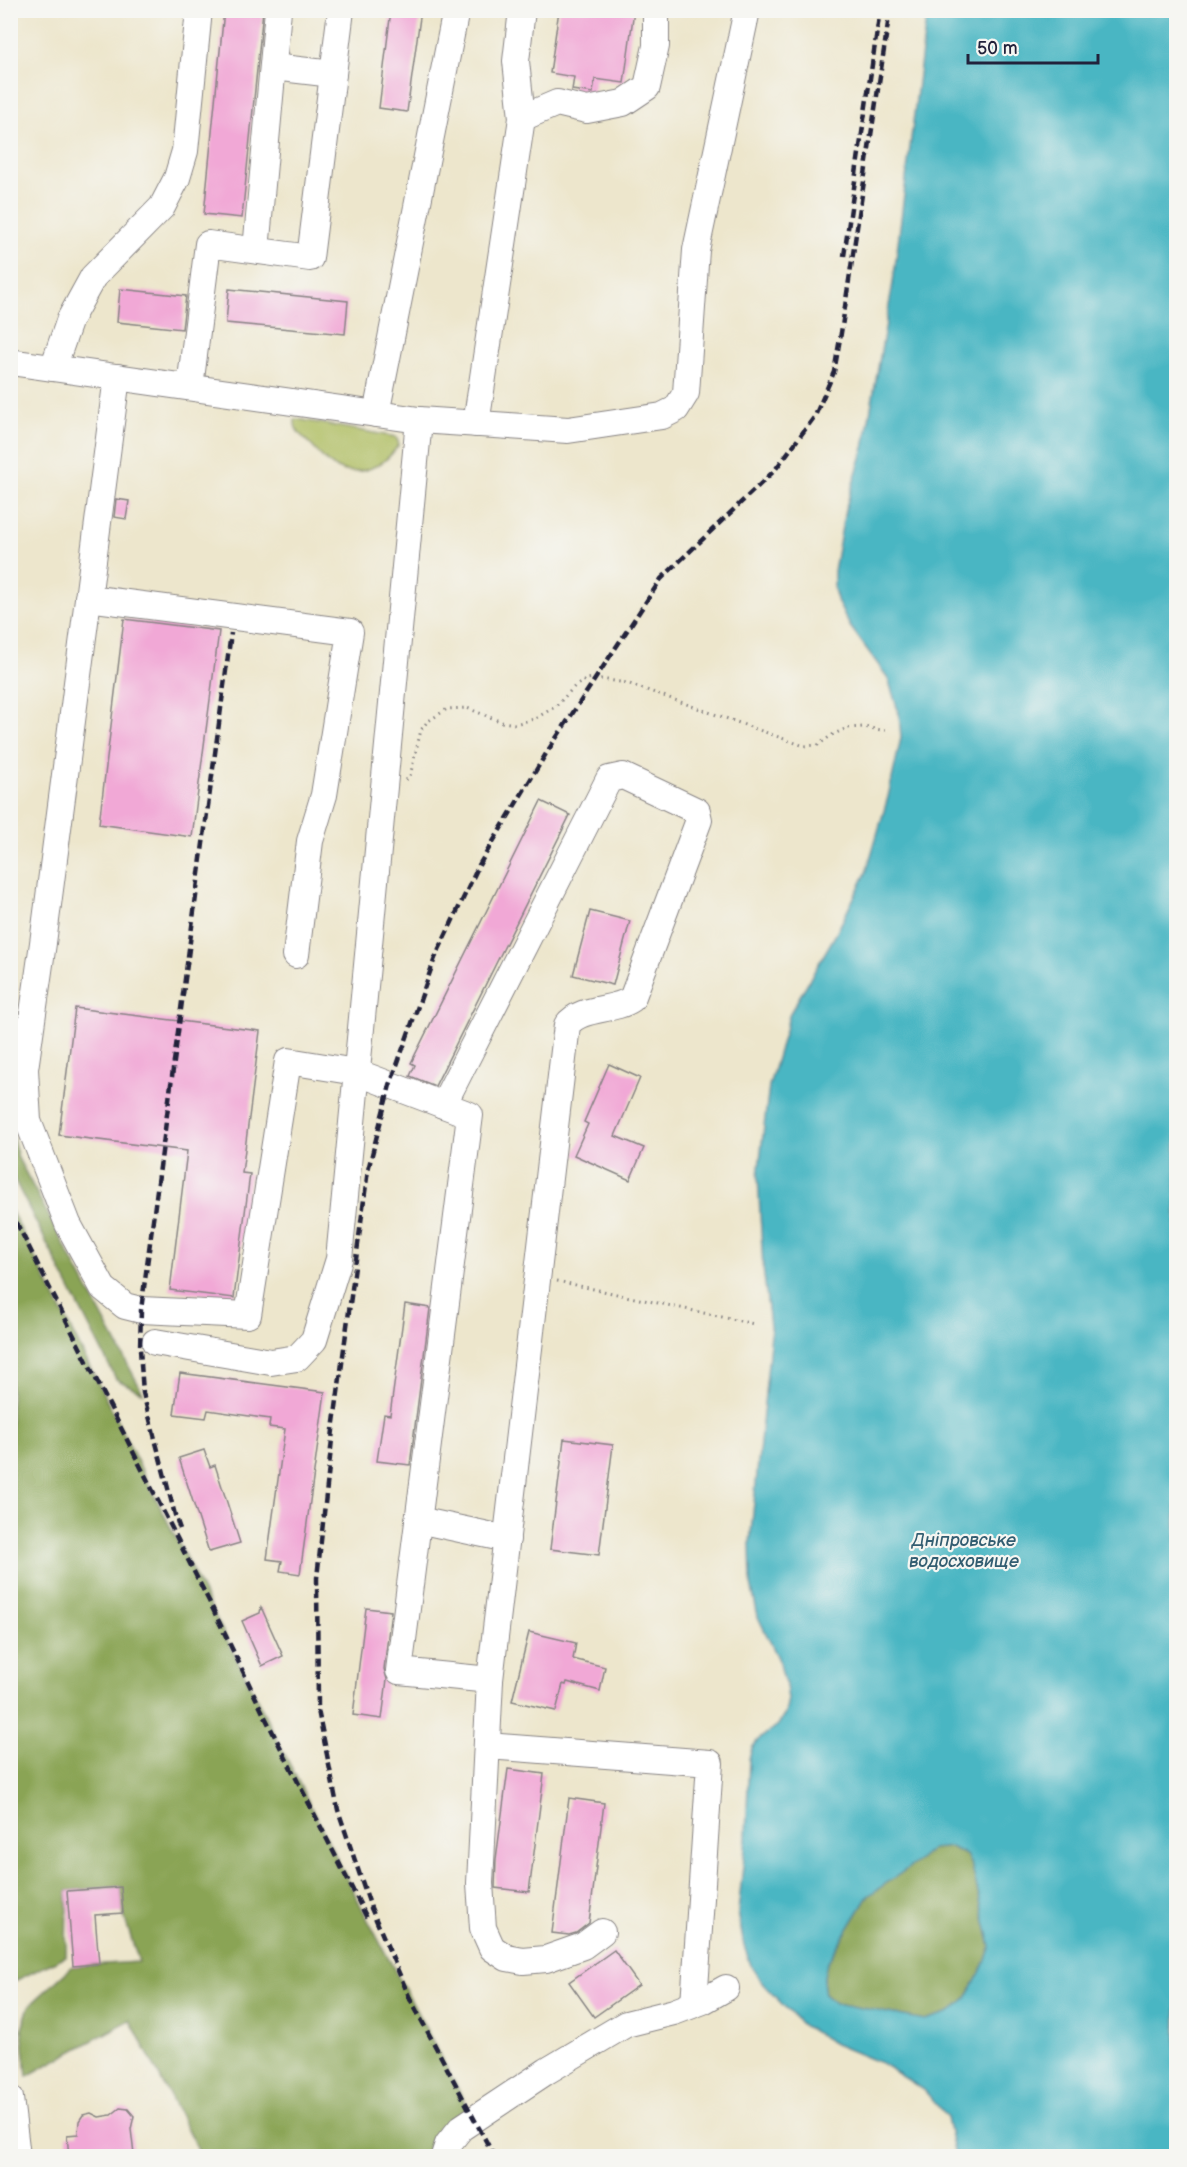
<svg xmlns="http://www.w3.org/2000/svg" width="1187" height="2167" font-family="'Balsamiq Sans',sans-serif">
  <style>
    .green { fill: #adbc5e; stroke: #686f4c; stroke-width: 1.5 }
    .forest { fill: #8aa455; stroke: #566348; stroke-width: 1.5 }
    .water { fill: #49b6c3; stroke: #366c7f; stroke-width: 1.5; fill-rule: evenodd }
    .building { fill: #f1a8d6 }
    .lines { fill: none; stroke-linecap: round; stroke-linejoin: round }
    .minor-casing { stroke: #888484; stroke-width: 28 }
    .path { stroke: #888484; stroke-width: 3; stroke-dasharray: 1.5 4.5; stroke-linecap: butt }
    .minor { stroke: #fff; stroke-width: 26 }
    .rail { stroke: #22223b; stroke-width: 4.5; stroke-dasharray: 9 4.5; stroke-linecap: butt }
    .labels { text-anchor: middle; stroke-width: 4.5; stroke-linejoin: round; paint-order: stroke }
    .water-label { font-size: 18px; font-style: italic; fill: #325d71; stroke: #f6f6f2 }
  </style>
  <rect width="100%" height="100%" fill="#f6f6f2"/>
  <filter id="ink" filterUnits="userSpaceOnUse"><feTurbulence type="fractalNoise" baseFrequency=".0167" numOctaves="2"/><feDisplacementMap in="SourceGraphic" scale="12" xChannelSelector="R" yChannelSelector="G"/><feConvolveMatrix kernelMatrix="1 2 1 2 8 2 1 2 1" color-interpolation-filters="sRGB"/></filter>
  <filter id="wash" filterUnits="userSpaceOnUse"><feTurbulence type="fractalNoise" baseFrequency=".008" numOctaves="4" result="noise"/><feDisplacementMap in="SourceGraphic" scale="24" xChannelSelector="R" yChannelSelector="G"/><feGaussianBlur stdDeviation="1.35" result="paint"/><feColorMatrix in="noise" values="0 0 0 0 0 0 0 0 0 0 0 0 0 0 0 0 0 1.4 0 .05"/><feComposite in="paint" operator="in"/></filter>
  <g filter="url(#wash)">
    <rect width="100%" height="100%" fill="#ede6cc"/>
    <path class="green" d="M297,419L396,437L399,444C386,466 357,480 333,466C324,461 317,451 309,443C302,436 294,431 295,420Z"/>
    <g class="forest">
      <polygon points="10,1126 18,1158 143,1393 116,1379 11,1173"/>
      <polygon points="11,1210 368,1920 474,2119 450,2121 438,2156 201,2156 130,2020 27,2076 22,2029 29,2006 73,1966 139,1962 123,1913 121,1887 67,1891 66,1956 11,1983"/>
      <polygon points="951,1847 966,1855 972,1867 991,1946 983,1967 966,1998 950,2012 925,2020 835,2003 825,1995 823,1981 827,1963 868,1896 914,1864 932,1849"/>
    </g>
    <path class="water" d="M927,11H1176V2156H955L947,2117L924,2090L883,2064L835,2044L802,2025L763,1984L752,1968L744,1946L738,1912L746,1839L749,1759L752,1748L758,1740L778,1725L785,1714L788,1699L786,1686L778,1658L758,1617L751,1584L750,1543L771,1334L763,1267L758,1176L769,1086L790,1013L836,934L866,873L888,797L901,738L899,714L888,678L850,626L838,603L834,589V571L845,510L864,448L893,283ZM951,1847L966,1855L972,1867L991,1946L983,1967L966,1998L950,2012L925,2020L835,2003L825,1995L823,1981L827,1963L868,1896L914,1864L932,1849Z"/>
    <g id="blocks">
      <g class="building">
        <polygon points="224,10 263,10 242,218 204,214"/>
        <polygon points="391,10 421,10 407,112 379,108"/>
        <polygon points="559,10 634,10 624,83 595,79 593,93 572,90 574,77 550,73"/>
        <polygon points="120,289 186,296 182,329 117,322"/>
        <polygon points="229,289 348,301 345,334 226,323"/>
        <polygon points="116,499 129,501 126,519 114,517"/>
        <polygon points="124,619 219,631 192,837 99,824"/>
        <polygon points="541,801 570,815 435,1086 410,1076 415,1065 411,1063"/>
        <polygon points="590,911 630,921 613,985 573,975"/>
        <polygon points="75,1008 260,1031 242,1173 250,1174 234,1298 170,1290 187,1151 59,1135"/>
        <polygon points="609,1064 640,1078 615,1136 644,1148 630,1180 574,1155 588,1124 584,1122"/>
        <polygon points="405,1304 430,1308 410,1465 377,1461 384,1414 390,1415"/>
        <polygon points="180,1373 325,1392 300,1574 280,1571 282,1561 267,1559 285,1429 269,1427 270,1419 208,1410 206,1418 174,1414"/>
        <polygon points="564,1439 613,1445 599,1555 550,1549"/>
        <polygon points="204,1450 210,1467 215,1465 240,1543 209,1552 179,1458"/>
        <polygon points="261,1607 283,1656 262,1666 242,1621 260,1613"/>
        <polygon points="366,1608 391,1611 384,1669 387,1679 382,1719 353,1715"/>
        <polygon points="529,1632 576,1643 573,1659 605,1667 600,1691 567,1682 566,1685 563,1684 556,1711 512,1701"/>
        <polygon points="508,1769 544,1774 529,1892 495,1888 496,1859"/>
        <polygon points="569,1798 604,1803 589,1923 576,1933 569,1935 552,1933"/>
        <polygon points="121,1887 123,1913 95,1915 99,1964 73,1966 67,1891"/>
        <polygon points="614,1950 639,1985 594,2017 569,1982"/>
        <polygon points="120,2108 128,2109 134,2116 131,2129 134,2155 115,2157 115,2152 69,2157 67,2135 78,2134 79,2121 83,2115 91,2113 99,2117 111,2115"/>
      </g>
    </g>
  </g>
  <g filter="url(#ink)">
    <use href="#blocks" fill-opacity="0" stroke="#888484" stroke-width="1.5"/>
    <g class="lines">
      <g class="minor-casing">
        <g id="minor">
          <polyline points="273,67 333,74"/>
          <polyline points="522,118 557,103 587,110 623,103 647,87 656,46 656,10"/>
          <polyline points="256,250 278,10"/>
          <polyline points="10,362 419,420 568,430 662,416 676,409 686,393 696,250 747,10"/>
          <polyline points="53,368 70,319 93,277 162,207 177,178 185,151 199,10"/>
          <polyline points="117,377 43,943 25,1069 28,1121 68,1224 103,1288 125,1306 141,1310 248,1315 288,1061 356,1072 470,1115 399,1671 490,1680 480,1883 483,1928 492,1948 507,1958 523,1961 546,1959 583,1946 602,1932"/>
          <polyline points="190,387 208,244 310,258 341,10"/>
          <polyline points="376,414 456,10"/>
          <polyline points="476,424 522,118 516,61 522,10"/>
          <polyline points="88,598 350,632 324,795 310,841 296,955"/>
          <path d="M443,1105L609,779L623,776L697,811L699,820L632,999C613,1012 581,1006 567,1025L490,1680"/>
          <polyline points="155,1342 271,1362 297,1358 314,1340 339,1259 419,420"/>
          <polyline points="418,1520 507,1539"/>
          <polyline points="487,1746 710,1763 694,2004"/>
          <polyline points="10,2098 17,2156"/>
          <polyline points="444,2156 448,2144 461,2128 547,2071 626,2024 674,2012 703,2001 726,1988"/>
        </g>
      </g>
      <g class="path">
        <polyline points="406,780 410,776 421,730 427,722 447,709 467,708 502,722 515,724 534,719 555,707 575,686 587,679 594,678 627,683 804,746 818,745 832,735 847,728 863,727 888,731"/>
        <polyline points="557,1281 754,1324"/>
        <polyline points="10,1999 12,2001 10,2011"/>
      </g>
      <use href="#minor" class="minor"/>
      <g class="rail">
        <polyline points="844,256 880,10"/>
        <polyline points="10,1210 209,1601 264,1715 367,1918"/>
        <polyline points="180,1529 175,1515 143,1393 140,1349 141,1310 231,633"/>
        <polyline points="408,1995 494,2156"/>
        <polyline points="411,2001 371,1908 338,1810 318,1710 317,1578 333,1430 368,1170 390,1085 435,958 479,865 547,752 661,579 775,470 815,416 834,372 841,333 890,10"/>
      </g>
    </g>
  </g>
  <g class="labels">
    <g class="water-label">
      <text x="964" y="1546">Дніпровське<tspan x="964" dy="21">водосховище</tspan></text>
    </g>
  </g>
  <rect width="1187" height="2167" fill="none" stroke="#f6f6f2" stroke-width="36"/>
  <path d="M968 54v9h130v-9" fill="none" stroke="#22223b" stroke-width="3"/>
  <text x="977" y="54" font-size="18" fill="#22223b" stroke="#f6f6f2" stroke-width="4.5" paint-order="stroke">50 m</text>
</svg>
